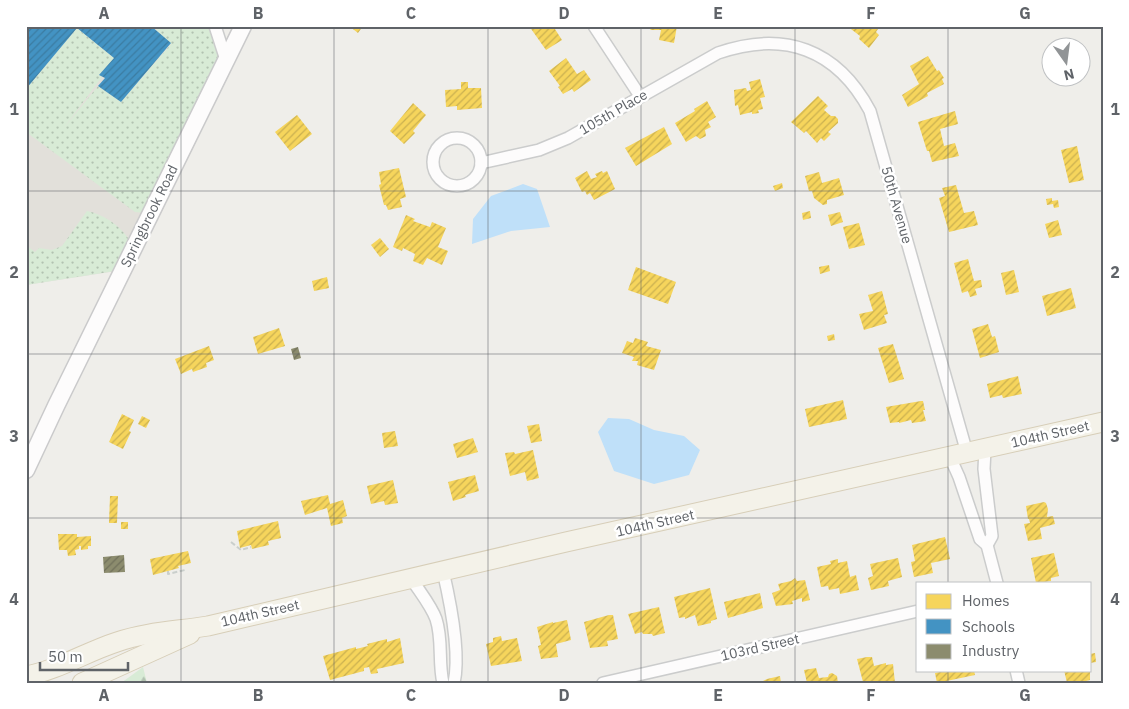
<svg xmlns="http://www.w3.org/2000/svg" width="1129" height="709" font-family="'IBM Plex Sans',sans-serif">
  <style>
    .education { fill: #e2e0da }
    .grass { fill: url(#grass-dots) }
    .forest { fill: url(#forest-firs) }
    .water { fill: #bfe0f9 }
    .homes { fill: url(#homes-hatch) }
    .schools { fill: url(#schools-hatch) }
    .industry { fill: url(#industry-hatch) }
    .lines { fill: none; stroke-linecap: round; stroke-linejoin: round }
    .street-casing { stroke: #cbcccc; stroke-width: 14 }
    .secondary-casing { stroke: #cacacb; stroke-width: 19 }
    .primary-casing { stroke: #d7ceb8; stroke-width: 21 }
    .path { stroke: #cacfcc; stroke-width: 2; stroke-dasharray: 5 2.5; stroke-linecap: butt }
    .street { stroke: #fdfcfc; stroke-width: 11 }
    .secondary { stroke: #fdfcfc; stroke-width: 16 }
    .primary { stroke: #f4f2e9; stroke-width: 19 }
    .grid { fill: none; stroke: #5f6368; stroke-width: 1; stroke-opacity: 0.55 }
    .labels { text-anchor: middle; stroke-width: 5; stroke-linejoin: round; paint-order: stroke }
    .street-label { font-size: 14px; fill: #5f6368; stroke: #fff }
    .neatline { fill: none; stroke: #5f6368; stroke-width: 2 }
    .grid-label { font-size: 16px; text-anchor: middle; font-weight: bold; fill: #5f6368 }
  </style>
  <defs>
    <pattern id="grass-dots" width="8" height="8" patternUnits="userSpaceOnUse" patternTransform="scale(1.25)"><rect width="8" height="8" fill="#d8ebd6"/><path d="M2 2h.1M6 6h.1" fill="none" stroke="#b2c2b1" stroke-width="1.8" stroke-linecap="round"/></pattern>
    <pattern id="forest-firs" width="22" height="20" patternUnits="userSpaceOnUse" patternTransform="scale(1.25)"><rect width="22" height="20" fill="#d8ebd6"/><path d="M5 1l3.5 6h-7zM16 11l3.5 6h-7z" fill="#b2c2b1"/></pattern>
    <pattern id="homes-hatch" width="6" height="6" patternUnits="userSpaceOnUse" patternTransform="scale(1.25)"><rect width="6" height="6" fill="#f6d55c"/><path d="M-1 1l2-2M0 6l6-6M5 7l2-2" fill="none" stroke="#cab050"/></pattern>
    <pattern id="schools-hatch" width="6" height="6" patternUnits="userSpaceOnUse" patternTransform="scale(1.25)"><rect width="6" height="6" fill="#4393c3"/><path d="M-1 1l2-2M0 6l6-6M5 7l2-2" fill="none" stroke="#3b7ca2"/></pattern>
    <pattern id="industry-hatch" width="6" height="6" patternUnits="userSpaceOnUse" patternTransform="scale(1.25)"><rect width="6" height="6" fill="#8c8c6e"/><path d="M-1 1l2-2M0 6l6-6M5 7l2-2" fill="none" stroke="#70705a"/></pattern>
  </defs>
  <rect width="100%" height="100%" fill="#efeeea"/>
  <polygon class="education" points="26,26 215,26 123,270 26,285"/>
  <g class="grass">
    <polygon points="159,26 215,26 226,60 145,213 135,212 26,132 26,89 77,28 114,58 99,75 102,77 63,129 98,86 121,102 171,44 156,30"/>
    <path d="M87,211C103,214 119,225 128,238L115,271L26,285V245L35,252L39,248L52,250L62,246Z"/>
  </g>
  <polygon class="forest" points="143,667 147,683 121,683"/>
  <g class="water">
    <polygon points="523,184 537,189 550,227 511,231 472,244 473,219 491,196"/>
    <polygon points="608,418 629,419 654,430 684,436 700,450 689,475 654,484 614,471 598,432"/>
  </g>
  <g class="homes">
    <polygon points="349,26 363,26 358,33"/>
    <polygon points="529,26 553,26 562,40 546,50"/>
    <polygon points="644,26 677,26 674,43 659,40 661,30 650,30 651,29"/>
    <polygon points="847,26 880,26 876,32 879,35 869,48 859,39 860,36"/>
    <polygon points="928,56 937,71 939,70 944,78 942,79 944,84 927,93 928,96 908,107 902,95 919,84 910,66"/>
    <polygon points="566,58 577,74 584,70 591,80 574,92 572,89 563,94 558,87 560,86 549,71"/>
    <polygon points="760,79 765,97 760,98 763,109 758,110 759,113 752,114 752,112 740,115 738,105 735,106 734,90 746,88 747,91 751,90 749,82"/>
    <polygon points="461,82 468,82 468,88 481,88 482,108 457,110 457,106 446,107 445,90 461,89"/>
    <polygon points="818,96 828,106 824,110 831,116 835,116 838,119 838,123 828,132 831,134 824,141 821,138 817,143 806,131 804,133 791,122"/>
    <polygon points="707,101 716,117 708,122 711,127 705,130 706,136 700,139 696,136 686,142 675,123 695,111 694,109"/>
    <polygon points="413,103 426,115 413,131 415,133 404,144 390,131"/>
    <polygon points="955,111 958,124 940,129 944,146 955,143 959,156 932,162 929,151 927,151 918,122"/>
    <polygon points="297,115 312,134 290,151 275,132"/>
    <polygon points="664,127 672,144 636,166 625,148"/>
    <polygon points="1077,146 1084,180 1069,183 1061,150"/>
    <polygon points="399,168 406,197 400,199 402,207 388,210 386,205 384,205 379,185 381,184 379,172"/>
    <polygon points="587,171 591,179 597,177 595,174 602,171 603,173 607,171 615,189 594,200 590,193 587,195 585,191 582,192 575,178"/>
    <polygon points="819,172 822,183 839,178 844,195 827,200 827,204 823,205 814,198 812,191 809,191 805,176"/>
    <polygon points="782,183 783,188 775,191 773,186"/>
    <polygon points="956,185 964,213 974,211 978,225 949,232 939,198 945,196 942,188"/>
    <polygon points="1052,198 1052,201 1058,200 1059,207 1054,208 1053,204 1047,205 1046,199"/>
    <polygon points="810,211 811,218 803,220 802,213"/>
    <polygon points="840,212 843,222 831,226 828,215"/>
    <polygon points="406,215 415,219 413,221 430,227 432,222 446,228 438,247 448,251 442,265 427,258 423,265 413,261 415,254 403,248 402,251 393,247"/>
    <polygon points="1058,220 1062,235 1049,238 1045,224"/>
    <polygon points="859,223 865,245 849,249 843,227"/>
    <polygon points="380,238 389,249 380,257 371,245"/>
    <polygon points="968,259 974,281 981,280 982,287 975,289 977,295 970,297 968,291 962,293 954,263"/>
    <polygon points="829,265 830,271 820,274 819,267"/>
    <polygon points="636,267 676,282 668,304 628,290"/>
    <polygon points="1014,270 1019,292 1006,295 1001,273"/>
    <polygon points="327,277 329,288 314,291 312,281"/>
    <polygon points="1071,288 1076,308 1047,316 1042,296"/>
    <polygon points="882,291 888,314 884,315 887,323 864,330 859,314 873,311 868,295"/>
    <polygon points="988,324 992,337 995,336 999,352 980,358 972,329"/>
    <polygon points="279,328 285,346 258,354 253,337"/>
    <polygon points="834,334 835,340 828,341 827,336"/>
    <polygon points="635,338 648,342 646,346 661,350 654,370 637,365 638,361 632,361 634,357 622,353 627,341 633,343"/>
    <polygon points="893,344 904,379 889,383 878,348"/>
    <polygon points="209,346 214,360 206,363 207,367 193,372 192,369 181,374 175,359"/>
    <polygon points="1018,376 1022,394 1003,398 1002,395 990,398 987,384"/>
    <polygon points="843,400 847,419 809,427 805,409"/>
    <polygon points="921,401 923,401 925,410 923,410 926,421 912,423 911,420 899,423 899,422 890,423 886,407"/>
    <polygon points="122,414 134,420 129,431 131,432 123,449 109,442"/>
    <polygon points="142,416 150,420 146,428 138,424"/>
    <polygon points="539,424 542,441 531,443 527,426"/>
    <polygon points="395,431 398,446 384,448 382,433"/>
    <polygon points="473,438 478,452 457,458 453,444"/>
    <polygon points="533,450 539,478 527,481 525,472 510,476 505,453 514,452 515,454"/>
    <polygon points="475,475 479,491 465,495 466,497 453,501 448,482"/>
    <polygon points="393,480 398,503 385,505 384,501 371,504 367,486"/>
    <polygon points="328,495 330,504 343,500 347,516 342,518 343,523 331,526 327,508 305,515 301,501"/>
    <polygon points="110,496 118,496 117,523 109,523"/>
    <polygon points="1044,502 1046,503 1048,509 1047,517 1053,516 1055,524 1040,528 1042,539 1028,541 1024,524 1030,523 1029,519 1028,519 1026,506"/>
    <polygon points="278,521 281,538 268,541 269,545 252,549 251,545 240,548 237,531"/>
    <rect x="121" y="522" width="7" height="7"/>
    <polygon points="58,534 77,534 77,537 91,536 91,546 88,546 88,549 81,550 81,546 79,546 79,549 75,550 76,555 68,556 67,550 59,550"/>
    <polygon points="945,537 950,559 931,563 933,573 914,577 911,562 915,561 912,545"/>
    <polygon points="188,551 191,563 178,566 179,568 153,575 150,559"/>
    <polygon points="1054,553 1059,576 1051,578 1051,581 1036,583 1031,558"/>
    <polygon points="898,558 902,577 888,581 889,586 871,590 868,578 873,576 870,564"/>
    <polygon points="838,559 838,563 847,561 850,577 856,575 859,590 840,594 839,588 829,590 828,586 821,587 817,567 831,564 830,561"/>
    <polygon points="795,578 797,581 805,580 810,600 802,602 802,598 792,601 793,604 776,606 772,593 780,590 778,584 791,581"/>
    <polygon points="710,588 717,619 711,621 711,623 698,626 695,615 685,619 685,617 679,618 674,597"/>
    <polygon points="760,593 763,608 728,618 724,602"/>
    <polygon points="659,607 665,633 653,636 652,634 643,634 642,632 635,634 628,614"/>
    <polygon points="609,615 613,615 618,639 607,641 608,646 590,648 584,622"/>
    <polygon points="567,620 571,640 556,644 558,657 541,659 538,646 541,645 537,627 553,622 553,623"/>
    <polygon points="501,636 502,641 517,638 522,661 491,666 486,644 493,642 493,638"/>
    <polygon points="400,638 404,663 377,669 378,673 371,674 369,667 364,668 364,671 330,680 323,656 356,647 356,649 368,646 367,644 387,639 387,642"/>
    <polygon points="1095,653 1096,662 1090,663 1090,654"/>
    <polygon points="867,657 872,657 874,666 886,663 886,665 893,664 895,683 863,682 857,659"/>
    <polygon points="816,668 819,678 828,677 829,674 832,673 837,676 838,683 807,683 804,670"/>
    <polygon points="949,670 974,670 975,675 937,683 935,673"/>
    <polygon points="1064,670 1090,670 1090,680 1078,683 1067,683"/>
    <polygon points="780,676 781,683 759,683 767,679"/>
  </g>
  <polygon class="schools" points="26,26 151,26 171,43 121,102 98,86 105,78 99,75 114,58 77,28 26,89"/>
  <g class="industry">
    <polygon points="298,347 301,358 294,360 291,349"/>
    <polygon points="124,555 125,572 104,573 103,557"/>
  </g>
  <g class="lines">
    <g class="street-casing">
      <g id="street">
        <polyline points="215,26 226,60"/>
        <polyline points="594,26 640,96"/>
        <circle cx="457" cy="162" r="24"/>
        <path d="M481,163L539,150L568,138L718,53C784,30 837,49 870,111L967,453"/>
        <polyline points="985,449 984,469 992,536 987,545"/>
        <polyline points="950,457 959,477 980,539 987,545 997,583"/>
        <path d="M443,571C450,601 461,652 454,683"/>
        <path d="M411,578C419,591 431,605 436,619C443,640 438,662 443,683"/>
        <polyline points="1016,670 1019,683"/>
        <polyline points="603,683 918,611"/>
      </g>
    </g>
    <g class="secondary-casing">
      <polyline id="secondary" points="26,470 56,406 243,26"/>
    </g>
    <g class="primary-casing">
      <g id="primary">
        <path d="M26,676C58,670 86,652 117,642C146,632 177,631 208,626L566,542L1103,422"/>
        <polyline points="82,683 190,634"/>
      </g>
    </g>
    <g class="path">
      <polyline points="231,542 241,550 251,547"/>
      <polyline points="168,571 168,574 185,570"/>
    </g>
    <use href="#street" class="street"/>
    <use href="#secondary" class="secondary"/>
    <use href="#primary" class="primary"/>
  </g>
  <path class="grid" d="M181,26V683M334,26V683M488,26V683M641,26V683M795,26V683M948,26V583M26,191H1103M26,354H1103M26,518H1103M948,670V683"/>
  <g class="labels">
    <g class="street-label">
      <text transform="translate(613 112) rotate(-30)" y="5">105th Place</text>
      <text transform="translate(897 205) rotate(74)" y="5">50th Avenue</text>
      <text transform="translate(149 216) rotate(-64)" y="5">Springbrook Road</text>
      <text transform="translate(1050 434) rotate(-13)" y="5">104th Street</text>
      <text transform="translate(655 523) rotate(-13)" y="5">104th Street</text>
      <text transform="translate(260 613) rotate(-13)" y="5">104th Street</text>
      <text transform="translate(760 647) rotate(-13)" y="5">103rd Street</text>
    </g>
  </g>
  <rect width="1129" height="709" fill="none" stroke="#ffffff" stroke-width="55"/>
  <rect x="916" y="582" width="175" height="90" fill="#ffffff" stroke="#bfc1c3"/>
  <rect x="926" y="594" width="25" height="15" fill="#f6d55c" stroke="#bfc1c3"/>
  <text x="962" y="606" font-size="15" fill="#5f6368">Homes</text>
  <rect x="926" y="619" width="25" height="15" fill="#4393c3" stroke="#bfc1c3"/>
  <text x="962" y="632" font-size="15" fill="#5f6368">Schools</text>
  <rect x="926" y="644" width="25" height="15" fill="#8c8c6e" stroke="#bfc1c3"/>
  <text x="962" y="656" font-size="15" fill="#5f6368">Industry</text>
  <g transform="translate(1066 62) rotate(166)"><circle r="24" fill="#ffffff" stroke="#bfc1c3"/>
  <path d="M0-4L9 19L0 12L-9 19Z" fill="#919496"/>
  <text y="-8" font-size="14" font-weight="bold" text-anchor="middle" fill="#5f6368">N</text>
  </g>
  <path d="M40 662v8h88v-8" fill="none" stroke="#5f6368" stroke-width="2.5"/>
  <text x="48" y="662" font-size="15" fill="#5f6368" stroke="#ffffff" stroke-width="4" paint-order="stroke">50 m</text>
  <rect x="28" y="28" width="1074" height="654" class="neatline"/>
  <g class="grid-label">
    <text x="104" y="19">A</text>
    <text x="258" y="19">B</text>
    <text x="411" y="19">C</text>
    <text x="564" y="19">D</text>
    <text x="718" y="19">E</text>
    <text x="871" y="19">F</text>
    <text x="1025" y="19">G</text>
    <text x="14" y="115">1</text>
    <text x="1115" y="115">1</text>
    <text x="14" y="278">2</text>
    <text x="1115" y="278">2</text>
    <text x="14" y="442">3</text>
    <text x="1115" y="442">3</text>
    <text x="14" y="605">4</text>
    <text x="1115" y="605">4</text>
    <text x="104" y="701">A</text>
    <text x="258" y="701">B</text>
    <text x="411" y="701">C</text>
    <text x="564" y="701">D</text>
    <text x="718" y="701">E</text>
    <text x="871" y="701">F</text>
    <text x="1025" y="701">G</text>
  </g>
</svg>
